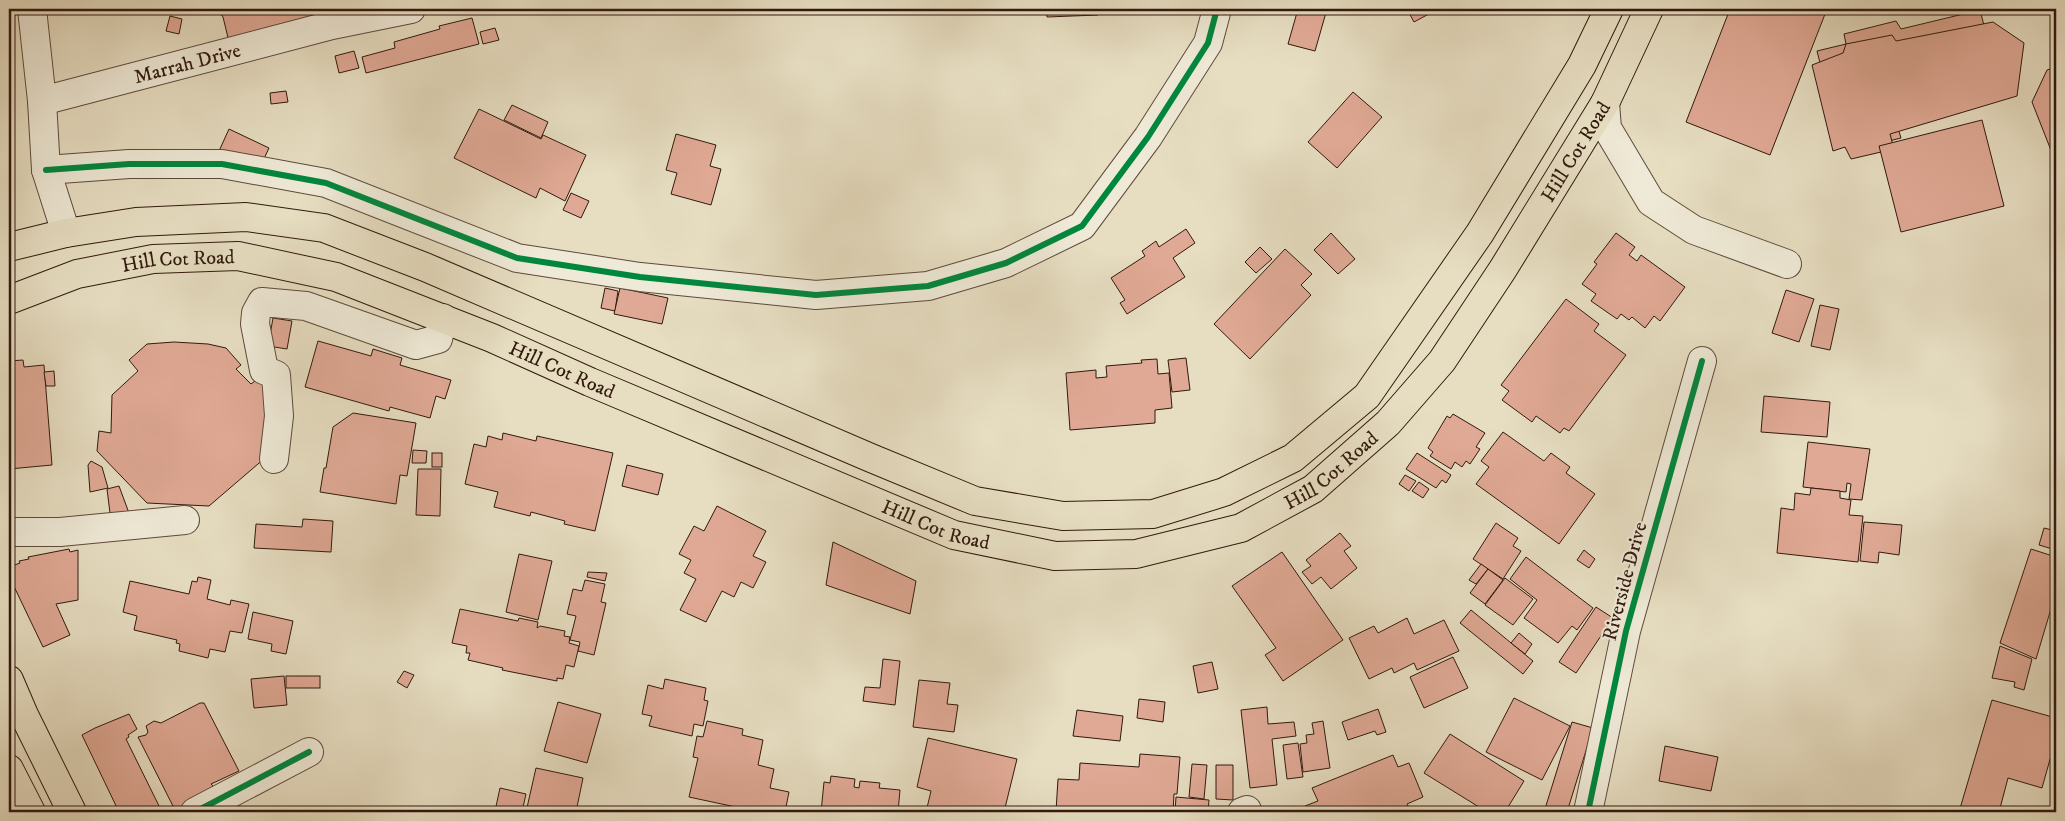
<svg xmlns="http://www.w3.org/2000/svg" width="2065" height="821" font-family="'IM FELL DW Pica',serif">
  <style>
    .building { fill: #e0a995; stroke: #31190e }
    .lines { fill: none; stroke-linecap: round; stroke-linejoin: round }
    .minor-casing { stroke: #5e4a3b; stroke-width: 30 }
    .major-casing { stroke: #31190e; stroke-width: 30 }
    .minor { stroke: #efead7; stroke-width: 28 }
    .major { stroke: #e7dec2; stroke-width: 28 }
    .cycleway-casing { stroke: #efead7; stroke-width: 9 }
    .cycleway { stroke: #00873e; stroke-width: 6 }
    .labels { text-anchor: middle; stroke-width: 4; stroke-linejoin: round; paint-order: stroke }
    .street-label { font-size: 20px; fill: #31190e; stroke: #efead7 }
  </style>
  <rect width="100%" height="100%" fill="#e7dec2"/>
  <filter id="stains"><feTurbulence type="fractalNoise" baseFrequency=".004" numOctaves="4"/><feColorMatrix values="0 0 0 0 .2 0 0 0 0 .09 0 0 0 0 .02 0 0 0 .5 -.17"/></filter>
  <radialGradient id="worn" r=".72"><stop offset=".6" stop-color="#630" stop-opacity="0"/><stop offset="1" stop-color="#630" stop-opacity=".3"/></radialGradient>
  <g class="building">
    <polygon points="217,9 309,9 313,26 230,46 223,17"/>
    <polygon points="596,9 629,9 613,14 611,9 598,14"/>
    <polygon points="976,9 1024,9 977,13"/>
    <polygon points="1046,9 1098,9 1098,15 1047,17"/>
    <polygon points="1298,9 1327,9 1315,51 1288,44"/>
    <polygon points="1407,9 1438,9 1414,22"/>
    <polygon points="1730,9 1827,9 1770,155 1686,122"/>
    <polygon points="1980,10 2003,99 1897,125 1901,138 1853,150 1849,135 1838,134 1817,51 1846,44 1844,34 1896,21 1901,29"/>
    <polygon points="9,11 12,34 9,35"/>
    <polygon points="170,16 182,19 179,34 166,31"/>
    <polygon points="472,18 479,44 366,73 362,57 395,48 394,42 440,29 439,26"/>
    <polygon points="1993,22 2024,43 2017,96 1890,134 1894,149 1851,159 1845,147 1833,151 1812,65 1843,53 1846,44 1892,35 1896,41"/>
    <polygon points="495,28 499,40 483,44 480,32"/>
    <polygon points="354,51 359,68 339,73 335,56"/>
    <polygon points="2056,67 2056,163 2032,102 2047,70"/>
    <polygon points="286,91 288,102 271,104 270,93"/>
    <polygon points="1353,92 1382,117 1337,168 1308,142"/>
    <polygon points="512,105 548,122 541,138 504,120"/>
    <polygon points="479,109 541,139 543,135 586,155 565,201 540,188 536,198 454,158"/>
    <polygon points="1982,120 2004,206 1901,232 1879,146"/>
    <polygon points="229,129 269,148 262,163 219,151"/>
    <polygon points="676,134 716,145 710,166 721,169 711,205 671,194 677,173 666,170"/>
    <polygon points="571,193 589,201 581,218 563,210"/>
    <polygon points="1186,229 1195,243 1173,258 1185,277 1127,314 1120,303 1125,300 1111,278 1145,256 1142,251 1156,241 1159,247"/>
    <polygon points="1331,233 1355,259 1338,274 1314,250"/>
    <polygon points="1616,233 1635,247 1629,255 1637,261 1641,255 1685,287 1660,321 1654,316 1645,328 1632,317 1629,320 1621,314 1617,319 1591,301 1596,294 1582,284 1597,264 1594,262"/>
    <polygon points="1260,247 1272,259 1256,273 1245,262"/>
    <polygon points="1285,249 1312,274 1301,285 1311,295 1250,359 1214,324"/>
    <polygon points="605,288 618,291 615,311 601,308"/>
    <polygon points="620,288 668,298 662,324 614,314"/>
    <polygon points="1786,290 1814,299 1799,342 1772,333"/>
    <polygon points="1566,299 1599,324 1594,331 1626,355 1569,431 1564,428 1560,433 1536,416 1532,422 1502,400 1509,391 1501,385"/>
    <polygon points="1820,305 1839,309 1830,350 1811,346"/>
    <polygon points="273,318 292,321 287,349 268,346"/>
    <polygon points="318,341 371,356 373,349 402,358 400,365 451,380 445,399 436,396 430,418 390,407 389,411 305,387"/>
    <polygon points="174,342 208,344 226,348 241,365 236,369 251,384 263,375 270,442 265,458 209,506 147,503 97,451 99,431 111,433 112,395 138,371 129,360 147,344"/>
    <polygon points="1186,358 1190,390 1172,392 1168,360"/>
    <polygon points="1157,359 1158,374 1169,373 1172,408 1155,410 1155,423 1070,430 1066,373 1096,370 1096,378 1107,377 1106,366 1142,363 1141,360"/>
    <polygon points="23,360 24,367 44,365 52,465 9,469 9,361"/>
    <polygon points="54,371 55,386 46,386 44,372"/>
    <polygon points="1764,396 1830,402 1827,437 1761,432"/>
    <polygon points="353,413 416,423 407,476 400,475 396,504 320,492 324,468 326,468 333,427"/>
    <polygon points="1453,414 1485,433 1476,447 1480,449 1470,464 1466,461 1462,467 1455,462 1451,469 1430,456 1433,452 1428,448 1447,416 1450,418"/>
    <polygon points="1503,432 1544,461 1551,453 1570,467 1566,473 1595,494 1559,544 1476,484 1489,467 1481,461"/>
    <polygon points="503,433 536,441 537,436 613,453 595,531 564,524 565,521 531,512 530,516 494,507 498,492 465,484 474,444 486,447 488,436 502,440"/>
    <polygon points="1808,442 1870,449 1862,500 1849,499 1851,484 1847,483 1846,492 1803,487"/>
    <polygon points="413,450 427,451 426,463 412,463"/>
    <rect x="432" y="453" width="10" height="14"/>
    <polygon points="1417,453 1451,475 1446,483 1442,480 1436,488 1406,469"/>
    <polygon points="91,461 102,467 108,488 90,492 88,465"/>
    <polygon points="627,465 663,474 658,495 622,486"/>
    <polygon points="418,469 441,469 440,516 416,515"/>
    <polygon points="1405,475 1416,481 1409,491 1399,484"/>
    <polygon points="1419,482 1429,489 1423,498 1412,491"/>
    <polygon points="119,486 129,513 110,513 107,489"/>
    <polygon points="1811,488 1840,491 1840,498 1851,500 1849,515 1863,516 1858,562 1777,553 1781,508 1794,510 1795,493 1810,495"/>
    <polygon points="717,506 766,531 753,556 766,562 753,588 741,582 734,597 722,591 706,622 680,610 696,579 684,573 691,560 679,554 694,526 704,531"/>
    <polygon points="303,519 333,521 331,552 254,548 256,524 302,527"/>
    <polygon points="1864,522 1902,525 1899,555 1879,552 1878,563 1860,561"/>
    <polygon points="1496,523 1518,538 1513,546 1521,551 1503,579 1473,559"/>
    <polygon points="2044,528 2056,531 2056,550 2039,545"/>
    <polygon points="1340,533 1351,546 1344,551 1357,568 1331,589 1321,577 1312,584 1302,572 1311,566 1306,560"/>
    <polygon points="833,542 916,581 910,614 826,585"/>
    <polygon points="69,549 70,552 78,550 78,600 56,604 70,635 43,647 9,576 9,567 20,563 19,561 29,559 28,557"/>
    <polygon points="2031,549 2056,557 2056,592 2036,659 2000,643"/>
    <polygon points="1584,550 1595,559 1589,568 1577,560"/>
    <polygon points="1282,552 1343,640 1283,681 1265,655 1276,648 1232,586"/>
    <polygon points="519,554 552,561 538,620 506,612"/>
    <polygon points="1526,557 1593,608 1577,630 1572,626 1558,643 1524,618 1537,600 1510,579"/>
    <polygon points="1481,564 1488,569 1476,584 1469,580"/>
    <polygon points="1488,569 1503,580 1485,604 1470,593"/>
    <polygon points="588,572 607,573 605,581 587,577"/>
    <polygon points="198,577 211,580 207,599 230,605 231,600 249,604 242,633 230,631 225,652 210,649 208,658 179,651 180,644 176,643 177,640 134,630 137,616 123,612 130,581 189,594 192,581 197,582"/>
    <polygon points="1505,578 1533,599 1513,625 1485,605"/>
    <polygon points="585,580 605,584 601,602 606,603 594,655 578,651 580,642 570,640 576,616 567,614 573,589 582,591"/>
    <polygon points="1596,607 1613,618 1576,673 1559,662"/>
    <polygon points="460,609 518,621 519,618 538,622 537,628 540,626 565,631 564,636 570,637 569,643 579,646 574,667 566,665 563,679 557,678 557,681 502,670 503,668 468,660 470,653 466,653 467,646 452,643"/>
    <polygon points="1471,610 1533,661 1523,674 1460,623"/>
    <polygon points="253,612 293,621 286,654 271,651 272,644 248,639"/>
    <polygon points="1407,618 1414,634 1444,620 1459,651 1417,670 1414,663 1394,673 1392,668 1369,679 1349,638 1374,626 1378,633"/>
    <polygon points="2052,627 2056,627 2056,652 2053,652"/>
    <polygon points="1519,633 1532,644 1525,654 1511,643"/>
    <polygon points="2000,646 2032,659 2024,690 2014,687 2015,682 1992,678"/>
    <polygon points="1453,657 1468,688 1424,708 1410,677"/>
    <polygon points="883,659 900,661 895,705 863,701 865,687 880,688"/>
    <polygon points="1212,662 1218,689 1198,693 1193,666"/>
    <polygon points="404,671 414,675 407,688 397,682"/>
    <polygon points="284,676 287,705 254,708 251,679"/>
    <rect x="286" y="676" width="34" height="12"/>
    <polygon points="665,679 706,688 704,700 708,701 703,726 694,724 692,736 649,726 652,716 642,714 648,685 663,689"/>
    <polygon points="919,680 950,683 947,704 958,705 954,732 913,727"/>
    <polygon points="1514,698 1570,726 1542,780 1486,752"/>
    <polygon points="1139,699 1165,702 1163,722 1137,718"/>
    <polygon points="1992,700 2056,718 2056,738 2042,788 2008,778 1999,812 1959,812"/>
    <polygon points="558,702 601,714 587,763 544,751"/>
    <polygon points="200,703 204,703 239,771 211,784 217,790 186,812 176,812 138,737 146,735 148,732 146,726 154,721 161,723"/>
    <polygon points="1267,707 1268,724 1294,722 1296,736 1272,739 1277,785 1250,788 1241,710"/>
    <polygon points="1378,709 1386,732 1377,735 1375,731 1348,740 1342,722"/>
    <polygon points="1077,710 1123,716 1120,741 1073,736"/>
    <polygon points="129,714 137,729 128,735 129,737 126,739 162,812 119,812 82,735 95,728"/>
    <polygon points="707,721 743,729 742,735 763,740 758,765 774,769 770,788 789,792 785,812 759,812 689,797 698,758 693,757 697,736 703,737"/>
    <polygon points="1323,721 1330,768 1303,772 1300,744 1307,743 1306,735 1314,734 1312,723"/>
    <polygon points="1572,722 1593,728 1567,812 1544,812"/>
    <polygon points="1450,734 1524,781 1505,812 1487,812 1424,773"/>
    <polygon points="928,738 1017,759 1004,812 926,812 931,791 917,787"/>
    <polygon points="1298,743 1303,777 1287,779 1283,745"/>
    <polygon points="1665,746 1718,757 1711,791 1659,781"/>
    <polygon points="1140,754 1180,757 1177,794 1174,794 1173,812 1056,811 1058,779 1079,780 1080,763 1139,767"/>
    <polygon points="1393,755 1398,767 1409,763 1423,797 1407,804 1410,809 1401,812 1308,812 1305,806 1318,801 1312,788"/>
    <polygon points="1192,764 1207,765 1204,799 1189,797"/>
    <polygon points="1216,765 1233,765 1233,800 1216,799"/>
    <polygon points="536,768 583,778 576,812 526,812"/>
    <polygon points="831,776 855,779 854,787 859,788 860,781 880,783 879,788 900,790 898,812 821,812 824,782 830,783"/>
    <polygon points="500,788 526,794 522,812 495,811"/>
    <polygon points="1176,797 1209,800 1208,812 1175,812"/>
  </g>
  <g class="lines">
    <g class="minor-casing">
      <g id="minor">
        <polyline points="32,9 42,101 46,170 66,233"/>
        <path id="s1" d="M42,101L332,25L411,9"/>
        <polyline points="1605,103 1607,128 1651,202 1694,230 1787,264"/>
        <polyline points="46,170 129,164 222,164 326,183 517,258 640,277 816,295 928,286 1006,263 1082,226 1148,137 1208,43 1217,9"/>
        <polyline points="274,459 279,416 276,375 264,370 255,324 256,313 262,302 306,306 416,345 438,339 443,318"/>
        <polyline points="9,532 60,532 185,520"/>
        <polyline points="195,812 309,752"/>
        <polyline points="1242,812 1247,810"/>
        <polyline points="1588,812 1626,631 1702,361"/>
      </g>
    </g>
    <g class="major-casing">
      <g id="major">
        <polyline points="9,247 66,233 136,222 246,217 324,228 425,267 871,458 975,501 1063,516 1153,514 1224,492 1293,458 1367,396 1480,233 1582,65 1609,9"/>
        <path id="s2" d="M9,300L77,274L153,259L238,256L336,277L492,338L590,382L954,535L1055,556L1136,554L1241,528L1313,489L1388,423L1442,361L1503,269L1605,103L1649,9"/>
        <polyline points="9,680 24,715 72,812"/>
        <polyline points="9,769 31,812"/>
      </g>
    </g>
    <use href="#minor" class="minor"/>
    <use href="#major" class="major"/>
    <g class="cycleway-casing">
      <g id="cycleway">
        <polyline points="46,170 129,164 222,164 326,183 517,258 640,277 816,295 928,286 1006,263 1082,226 1148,137 1208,43 1217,9"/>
        <polyline points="195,812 309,752"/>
        <polyline points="1588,812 1626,631 1702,361"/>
      </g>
    </g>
    <use href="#cycleway" class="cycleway"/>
  </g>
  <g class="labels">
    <g class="street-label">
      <text dy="7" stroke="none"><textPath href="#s1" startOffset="150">Marrah Drive</textPath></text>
      <text dy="7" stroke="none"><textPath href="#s2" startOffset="1810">Hill Cot Road</textPath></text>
      <text dy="7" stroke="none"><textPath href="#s2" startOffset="175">Hill Cot Road</textPath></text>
      <text dy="7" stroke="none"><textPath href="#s2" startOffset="580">Hill Cot Road</textPath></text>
      <text dy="7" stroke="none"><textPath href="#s2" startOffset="1405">Hill Cot Road</textPath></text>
      <text dy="7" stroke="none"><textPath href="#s2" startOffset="985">Hill Cot Road</textPath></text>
      <text transform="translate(1624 581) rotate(-75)" y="7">Riverside Drive</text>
    </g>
  </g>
  <rect width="2065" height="821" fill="none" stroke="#e7dec2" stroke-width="30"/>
  <rect x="10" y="10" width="2045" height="801" fill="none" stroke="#31190e" stroke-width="2.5"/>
  <rect x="15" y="15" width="2035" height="791" fill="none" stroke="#31190e"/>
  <rect width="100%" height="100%" filter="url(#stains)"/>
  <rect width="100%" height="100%" fill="url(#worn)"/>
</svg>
